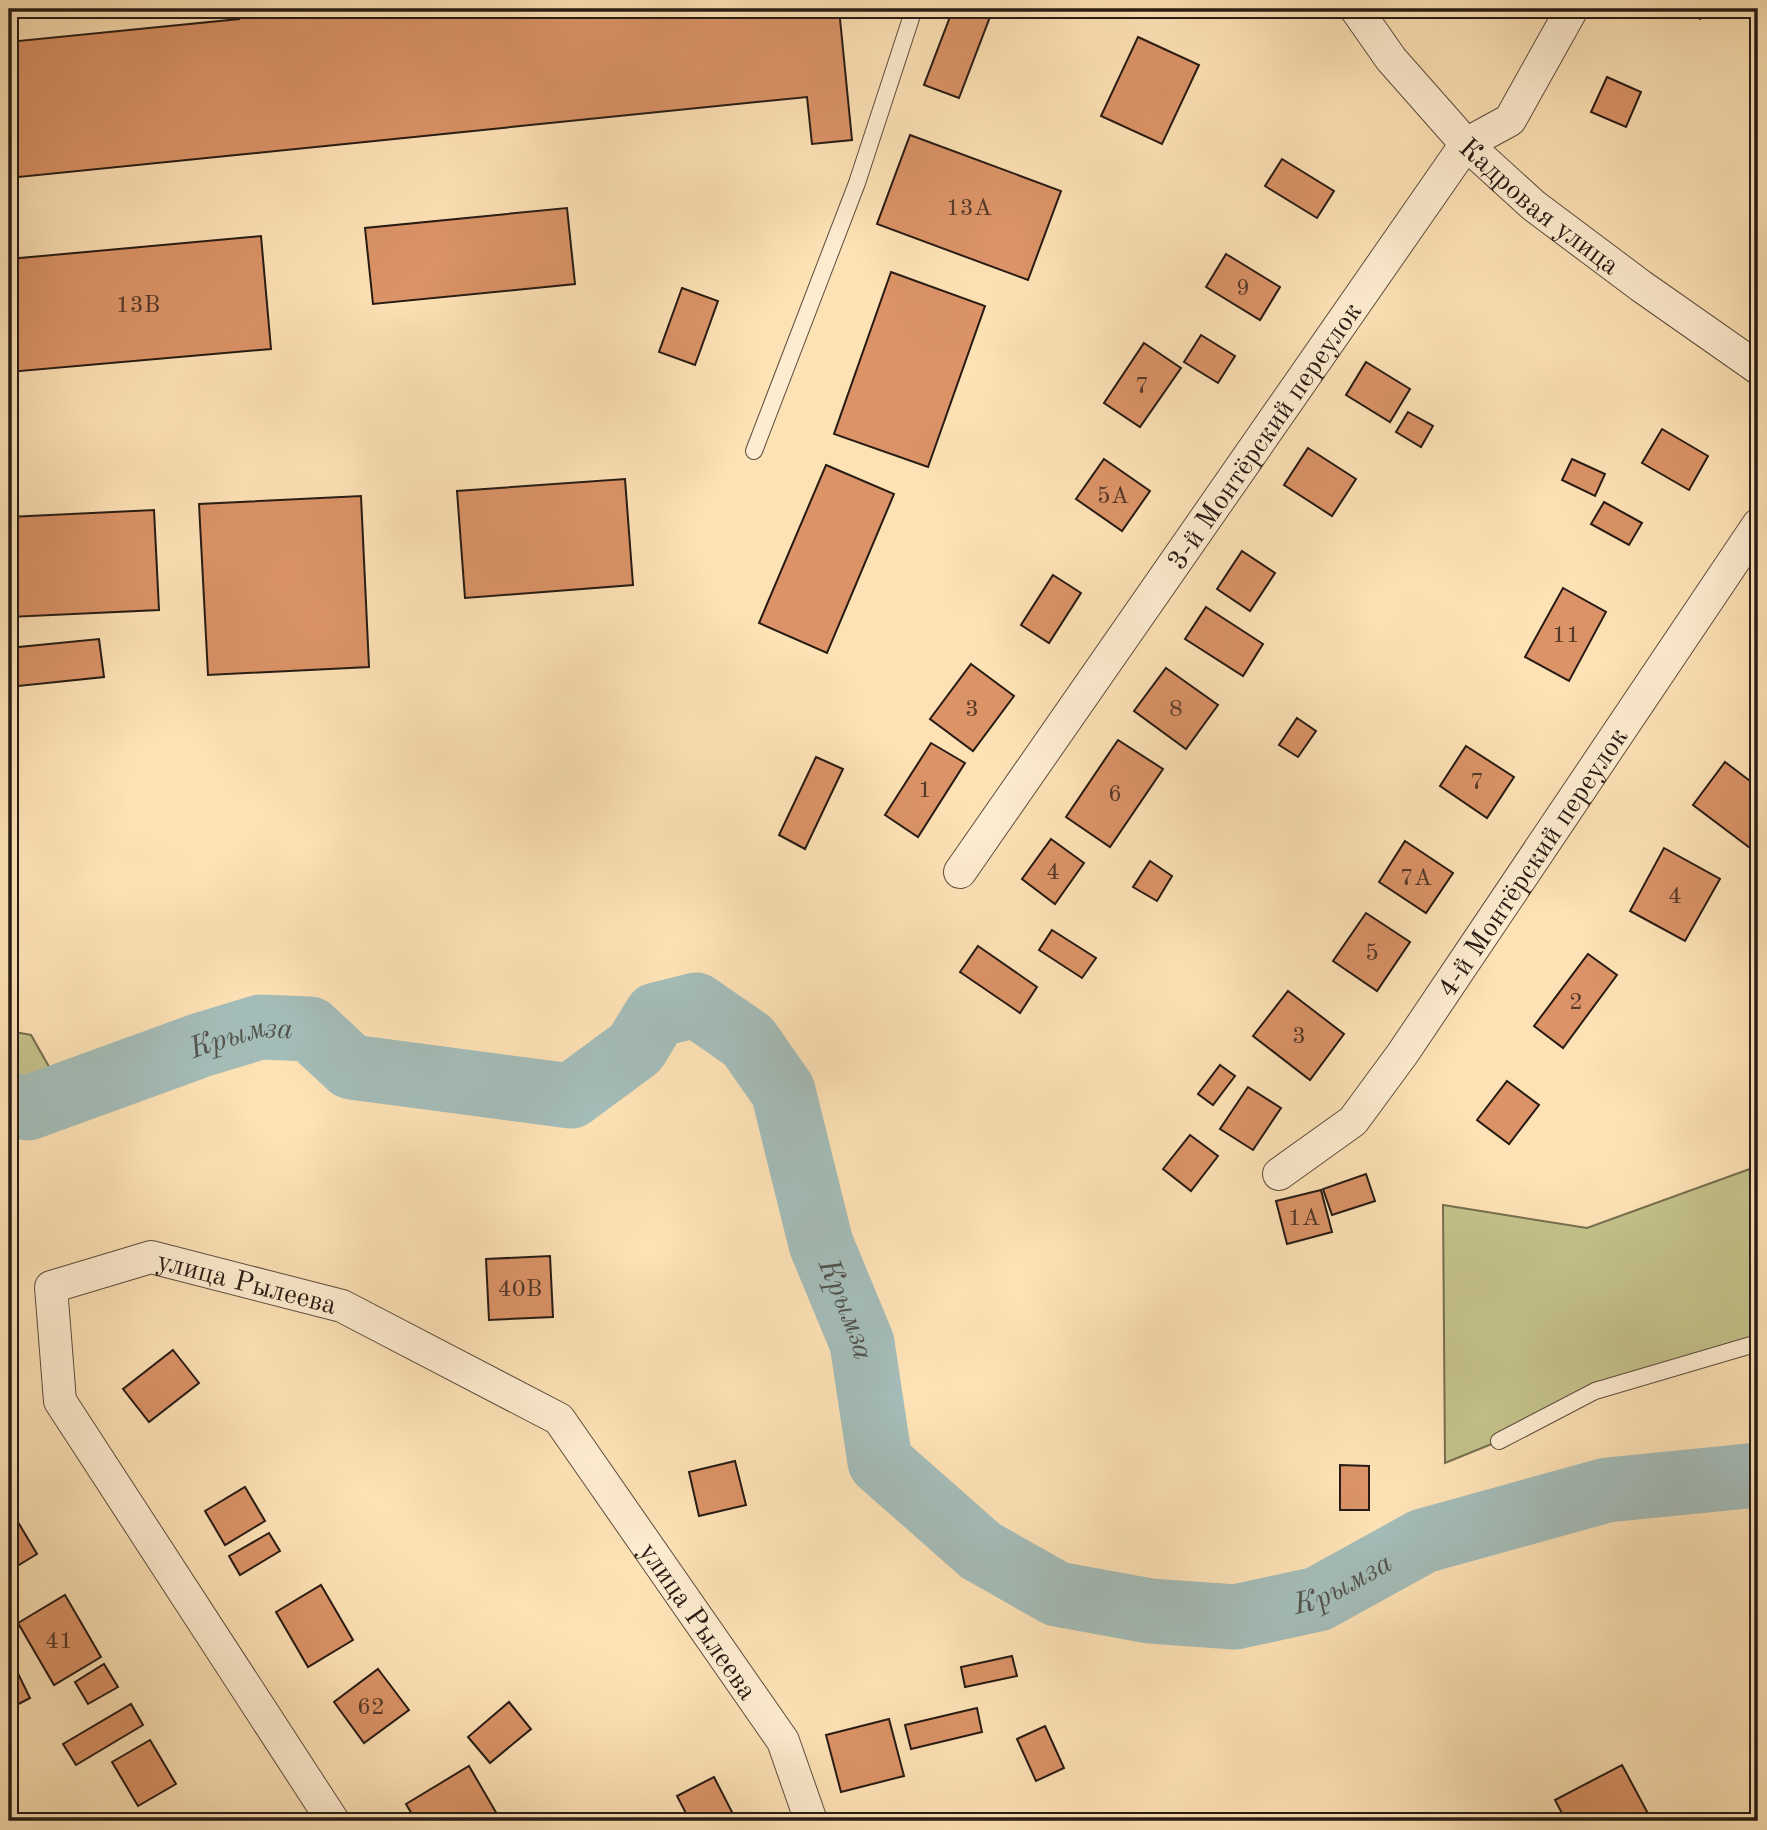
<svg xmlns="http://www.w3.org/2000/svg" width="1767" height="1830" font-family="'Old Standard TT',serif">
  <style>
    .green { fill: #c4c28b; stroke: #766e50; stroke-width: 2 }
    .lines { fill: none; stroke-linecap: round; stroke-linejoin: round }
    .river { stroke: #a4bcb8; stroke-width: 65 }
    .building { fill: #db9367; stroke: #271b14; stroke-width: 2 }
    .service-casing { stroke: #5c4d3c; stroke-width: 18 }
    .minor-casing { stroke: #5c4d3c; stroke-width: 34 }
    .service { stroke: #feecd0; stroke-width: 16 }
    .minor { stroke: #feecd0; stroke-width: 32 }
    .labels { text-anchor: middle; stroke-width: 6; stroke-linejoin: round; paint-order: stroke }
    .number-label { font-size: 24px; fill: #543929 }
    .street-label { font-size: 28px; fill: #271b14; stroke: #feecd0 }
    .water-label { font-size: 30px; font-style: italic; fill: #53534d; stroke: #feecd0 }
  </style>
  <rect width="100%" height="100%" fill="#fde2b6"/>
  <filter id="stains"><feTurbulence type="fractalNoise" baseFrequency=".00286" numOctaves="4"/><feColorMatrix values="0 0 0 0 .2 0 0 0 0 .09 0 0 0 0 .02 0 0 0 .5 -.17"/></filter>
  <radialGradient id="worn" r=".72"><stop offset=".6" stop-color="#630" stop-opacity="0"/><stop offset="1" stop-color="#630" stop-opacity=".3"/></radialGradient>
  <g class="green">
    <polygon points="9,1031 31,1035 52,1072 9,1099"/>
    <polygon points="1758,1166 1758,1343 1595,1391 1499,1441 1445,1463 1443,1205 1587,1228"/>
  </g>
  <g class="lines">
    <path class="river" id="s1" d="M9,1105L28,1108L201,1045L260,1027L310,1029L351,1067L571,1096L636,1048L656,1015L696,1005L748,1041L783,1091L821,1244L862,1343L880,1462L981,1551L1057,1594L1150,1611L1235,1617L1318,1599L1423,1541L1607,1490L1758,1475"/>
  </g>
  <g class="building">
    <polygon points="238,9 839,9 852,140 812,144 807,97 9,178 9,38 9,42 239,19"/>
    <polygon points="953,9 993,9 959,98 924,85"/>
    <polygon points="1680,9 1705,9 1700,19"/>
    <polygon points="1138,37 1199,65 1162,144 1101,116"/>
    <polygon points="1607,77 1641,92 1626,127 1591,112"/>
    <polygon points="910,135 1061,191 1028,280 877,224"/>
    <polygon points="1282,159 1334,191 1317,218 1265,186"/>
    <polygon points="567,208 575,284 373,304 365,228"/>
    <polygon points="261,236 271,349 9,372 9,259"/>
    <polygon points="1226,254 1280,287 1260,320 1206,287"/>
    <polygon points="891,272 985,306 928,467 834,434"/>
    <polygon points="682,288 718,301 695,365 659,352"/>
    <polygon points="1201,335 1235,356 1218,383 1184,362"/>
    <polygon points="1144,343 1181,368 1140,427 1104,403"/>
    <polygon points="1366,362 1410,389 1390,422 1346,395"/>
    <polygon points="1408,412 1433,426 1421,447 1396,432"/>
    <polygon points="1662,429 1708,456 1689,490 1642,463"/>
    <polygon points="1308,448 1356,479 1332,516 1284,485"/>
    <polygon points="1104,459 1150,491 1122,531 1076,499"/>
    <polygon points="1572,459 1605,474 1595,496 1562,480"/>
    <polygon points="826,465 894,494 827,653 759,623"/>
    <polygon points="625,479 633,585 465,598 457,491"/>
    <polygon points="361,496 369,667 208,675 199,504"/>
    <polygon points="1604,502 1642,523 1629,545 1591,524"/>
    <polygon points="154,510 159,610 9,617 9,517"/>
    <polygon points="1242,551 1275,573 1250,611 1217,589"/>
    <polygon points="1053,575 1081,593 1049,643 1021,625"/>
    <polygon points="1563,588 1606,612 1569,681 1525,657"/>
    <polygon points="1206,607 1263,644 1243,676 1185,639"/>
    <polygon points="99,639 104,677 9,687 9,648"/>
    <polygon points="971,664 1014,696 973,751 930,719"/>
    <polygon points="1166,668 1218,705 1186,749 1134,711"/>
    <polygon points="1297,718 1316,731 1298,757 1279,745"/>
    <polygon points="1118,740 1163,769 1110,847 1066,817"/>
    <polygon points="931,743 965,763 918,837 885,815"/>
    <polygon points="1466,746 1514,777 1487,818 1440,786"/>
    <polygon points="816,757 843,769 805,849 779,835"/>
    <polygon points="1725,762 1758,787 1758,854 1693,805"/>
    <polygon points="1051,839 1084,863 1055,904 1022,879"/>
    <polygon points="1405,841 1453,873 1426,913 1379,882"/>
    <polygon points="1664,848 1720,879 1685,941 1630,911"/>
    <polygon points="1150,861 1172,876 1157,901 1133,887"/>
    <polygon points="1366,913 1410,942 1377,991 1333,961"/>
    <polygon points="1052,930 1096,958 1082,978 1039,950"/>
    <polygon points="978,946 1037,987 1020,1013 960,972"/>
    <polygon points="1588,954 1617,975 1563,1048 1534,1026"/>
    <polygon points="1288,991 1344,1034 1310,1080 1253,1036"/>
    <polygon points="1220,1065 1235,1076 1213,1105 1198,1094"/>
    <polygon points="1507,1081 1539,1105 1509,1144 1477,1120"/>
    <polygon points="1248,1087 1281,1108 1253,1150 1220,1129"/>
    <polygon points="1190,1135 1218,1156 1191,1191 1163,1169"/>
    <polygon points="1366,1174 1375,1201 1332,1215 1323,1189"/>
    <polygon points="1321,1190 1332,1232 1287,1244 1276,1201"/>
    <polygon points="550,1256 553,1317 489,1320 486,1259"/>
    <polygon points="173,1350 199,1383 149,1422 123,1389"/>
    <polygon points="735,1461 746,1505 699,1516 689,1472"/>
    <polygon points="1340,1465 1369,1466 1369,1510 1340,1510"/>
    <polygon points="245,1487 265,1521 225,1545 205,1511"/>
    <polygon points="9,1507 37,1554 9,1571"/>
    <polygon points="269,1533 280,1551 240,1575 229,1556"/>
    <polygon points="321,1585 353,1640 308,1667 276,1612"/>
    <polygon points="65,1595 101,1657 54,1685 18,1623"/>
    <polygon points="9,1655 30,1698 9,1709"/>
    <polygon points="1012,1656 1017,1676 965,1687 961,1667"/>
    <polygon points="104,1664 118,1687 88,1704 75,1682"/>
    <polygon points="378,1669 409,1710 364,1743 334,1702"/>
    <polygon points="509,1702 531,1729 490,1763 468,1737"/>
    <polygon points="131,1704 143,1725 76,1765 63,1744"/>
    <polygon points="977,1708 982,1732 911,1749 905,1725"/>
    <polygon points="889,1719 904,1776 841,1792 826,1735"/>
    <polygon points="1045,1726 1064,1768 1036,1781 1017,1739"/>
    <polygon points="150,1740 176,1784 138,1806 112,1762"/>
    <polygon points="1622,1765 1652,1821 1566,1821 1555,1800"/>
    <polygon points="469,1766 501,1821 416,1821 406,1804"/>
    <polygon points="714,1777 733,1814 719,1821 690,1821 677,1796"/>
  </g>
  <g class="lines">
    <g class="service-casing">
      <g id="service">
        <polyline points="754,451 857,183 914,9"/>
        <polyline points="1499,1441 1595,1391 1758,1343"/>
      </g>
    </g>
    <g class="minor-casing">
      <g id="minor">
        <path id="s2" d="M1356,9L1391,59L1466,144L1533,205L1641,286L1758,368"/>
        <path id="s3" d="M960,872L1466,144L1510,120L1572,9"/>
        <path id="s4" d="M1279,1174L1353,1121L1403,1053L1758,525"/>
        <path id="s5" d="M333,1821L60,1401L51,1287L151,1257L342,1306L559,1419L783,1741L811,1821"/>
      </g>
    </g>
    <use href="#service" class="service"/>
    <use href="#minor" class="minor"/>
  </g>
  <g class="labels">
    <g class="number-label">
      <text x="969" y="215">13А</text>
      <text x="1243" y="295">9</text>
      <text x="138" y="312">13В</text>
      <text x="1142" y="393">7</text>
      <text x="1113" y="503">5А</text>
      <text x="1566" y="642">11</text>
      <text x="972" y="716">3</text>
      <text x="1176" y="716">8</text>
      <text x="1477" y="789">7</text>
      <text x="925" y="797">1</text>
      <text x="1115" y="801">6</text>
      <text x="1053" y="879">4</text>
      <text x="1416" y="885">7А</text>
      <text x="1675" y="903">4</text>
      <text x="1372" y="960">5</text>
      <text x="1576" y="1009">2</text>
      <text x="1299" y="1043">3</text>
      <text x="1304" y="1225">1А</text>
      <text x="520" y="1296">40В</text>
      <text x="59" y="1648">41</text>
      <text x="371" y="1714">62</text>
    </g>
    <g class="street-label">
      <text dy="10" stroke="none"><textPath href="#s2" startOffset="271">Кадровая улица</textPath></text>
      <text dy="10" stroke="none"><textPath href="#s3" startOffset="532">3-й Монтёрский переулок</textPath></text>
      <text dy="10" stroke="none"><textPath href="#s4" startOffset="406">4-й Монтёрский переулок</textPath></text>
      <text dy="10" stroke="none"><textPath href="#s5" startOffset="819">улица Рылеева</textPath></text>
      <text dy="10" stroke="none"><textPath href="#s5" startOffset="1407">улица Рылеева</textPath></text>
    </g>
    <g class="water-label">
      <text dy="10" stroke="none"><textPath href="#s1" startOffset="245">Крымза</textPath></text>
      <text dy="10" stroke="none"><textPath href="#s1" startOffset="1106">Крымза</textPath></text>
      <text dy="10" stroke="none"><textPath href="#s1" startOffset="1778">Крымза</textPath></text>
    </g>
  </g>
  <rect width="1767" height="1830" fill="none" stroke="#fde2b6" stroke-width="35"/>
  <rect x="10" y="10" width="1746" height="1809" fill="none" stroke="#271b14" stroke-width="3.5"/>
  <rect x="18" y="18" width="1732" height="1795" fill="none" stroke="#271b14" stroke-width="2"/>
  <rect width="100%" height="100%" filter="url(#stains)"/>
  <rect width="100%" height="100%" fill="url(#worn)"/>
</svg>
